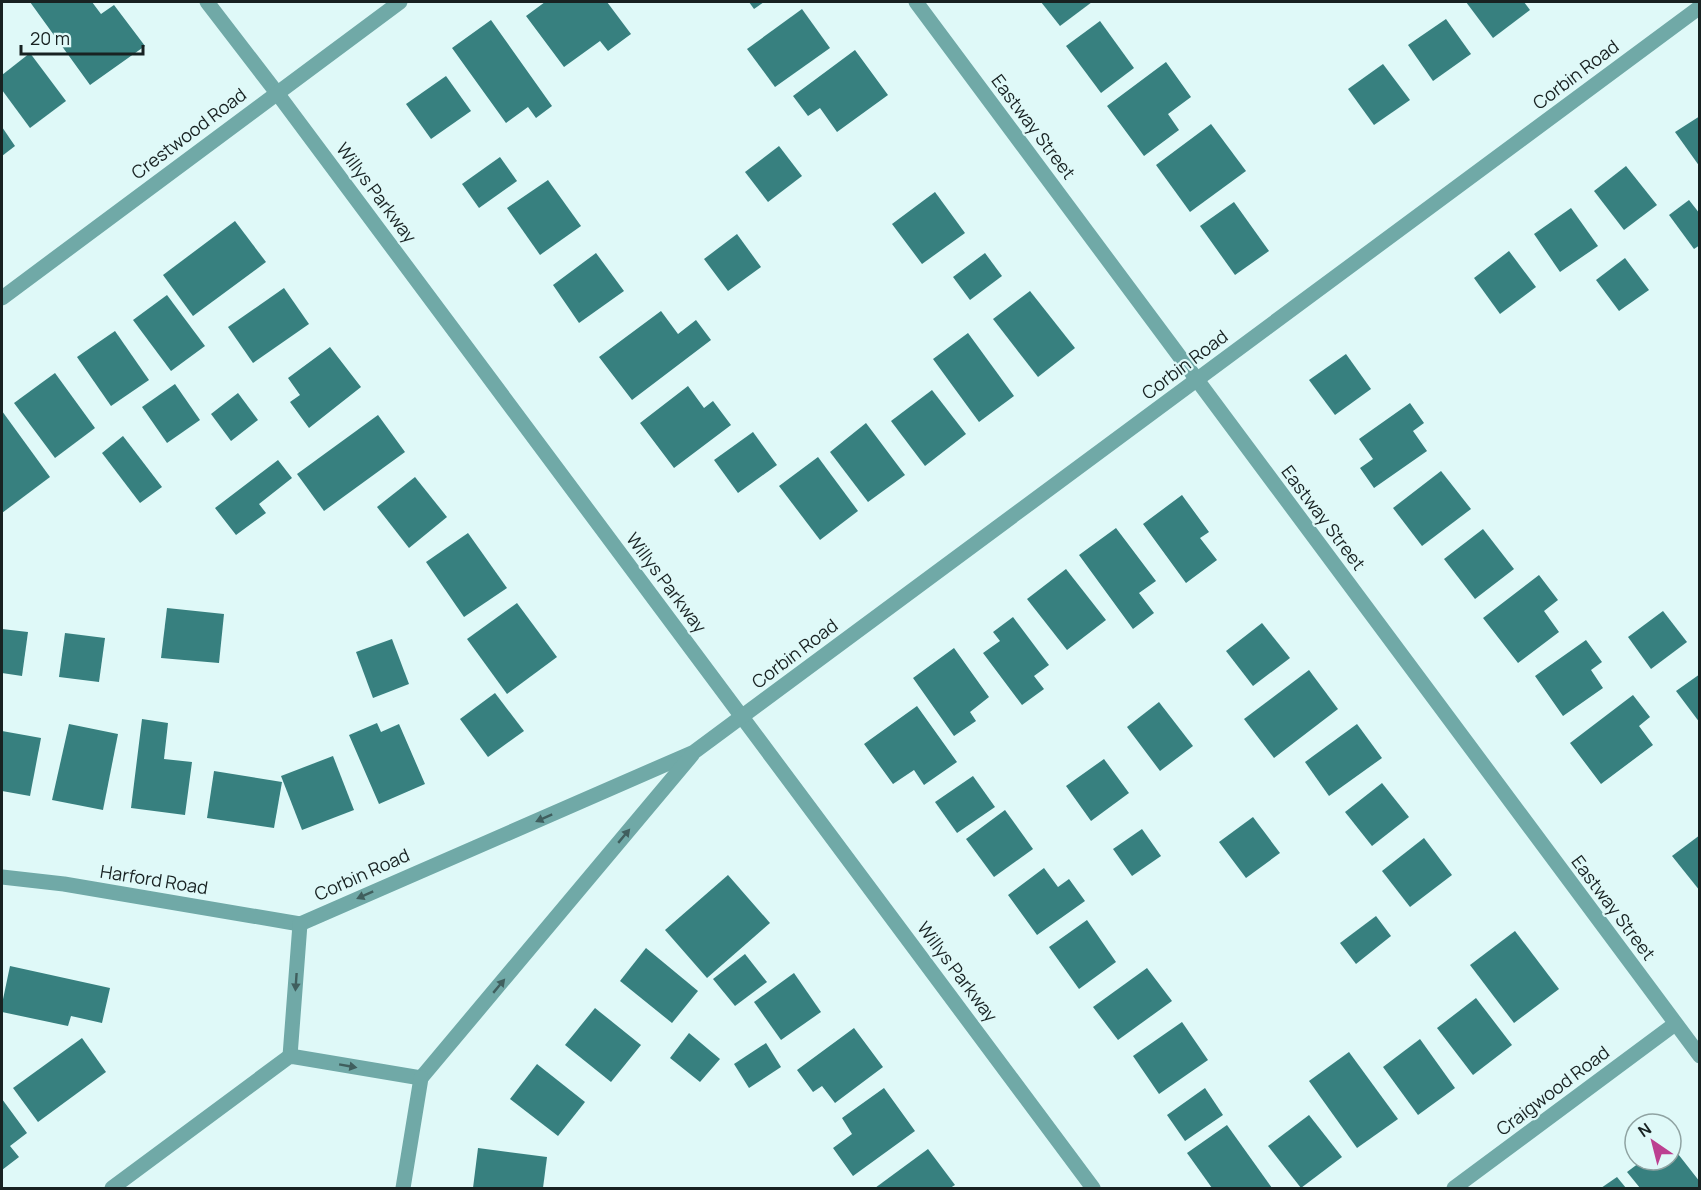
<svg xmlns="http://www.w3.org/2000/svg" width="1701" height="1190" font-family="Manrope,sans-serif">
  <style>
    .building { fill: #37807f }
    .lines { fill: none; stroke-linecap: round; stroke-linejoin: round }
    .street { stroke: #70a9a7; stroke-width: 15 }
    .oneway { fill: #405f5e }
    .labels { text-anchor: middle; stroke-width: 4.5; stroke-linejoin: round; paint-order: stroke }
    .street-label { font-size: 18px; fill: #182222; stroke: #dff9f8 }
  </style>
  <rect width="100%" height="100%" fill="#dff9f8"/>
  <g class="building">
    <polygon points="30,2 92,2 101,14 114,5 145,46 90,85"/>
    <polygon points="545,2 607,2 631,34 608,51 600,41 564,67 526,16"/>
    <polygon points="749,2 764,2 754,9"/>
    <polygon points="1041,2 1092,2 1060,26"/>
    <polygon points="1466,2 1524,2 1530,10 1493,38"/>
    <polygon points="802,9 830,48 775,87 747,49"/>
    <polygon points="1446,19 1471,54 1433,81 1408,45"/>
    <polygon points="491,20 552,106 536,118 528,107 506,123 452,48"/>
    <polygon points="1100,21 1134,68 1101,93 1066,46"/>
    <polygon points="855,50 888,95 837,132 820,108 808,116 793,96"/>
    <polygon points="30,53 66,101 30,128 2,90 2,75"/>
    <polygon points="1166,62 1191,97 1168,114 1179,130 1144,156 1107,106"/>
    <polygon points="1383,64 1410,100 1374,125 1348,89"/>
    <polygon points="446,76 471,111 431,139 406,104"/>
    <polygon points="1700,116 1700,167 1675,132"/>
    <polygon points="1211,124 1246,171 1190,212 1156,165"/>
    <polygon points="2,127 15,146 2,156"/>
    <polygon points="779,146 802,176 768,202 745,172"/>
    <polygon points="500,157 517,181 479,208 462,184"/>
    <polygon points="1626,166 1657,205 1624,230 1594,191"/>
    <polygon points="548,180 581,226 540,255 507,208"/>
    <polygon points="935,192 965,233 922,264 892,224"/>
    <polygon points="1689,200 1700,214 1700,245 1694,249 1669,215"/>
    <polygon points="1234,202 1269,251 1235,275 1200,226"/>
    <polygon points="1571,208 1598,246 1560,272 1534,234"/>
    <polygon points="235,221 266,262 193,316 163,275"/>
    <polygon points="737,234 761,267 728,291 704,259"/>
    <polygon points="1509,251 1536,287 1500,314 1474,278"/>
    <polygon points="596,253 624,291 579,323 553,285"/>
    <polygon points="985,253 1002,276 970,300 953,277"/>
    <polygon points="1625,258 1649,290 1619,311 1596,280"/>
    <polygon points="284,288 309,324 253,363 228,327"/>
    <polygon points="1030,291 1075,348 1038,377 993,319"/>
    <polygon points="167,295 205,346 171,371 133,320"/>
    <polygon points="661,311 678,334 696,320 711,340 632,400 599,357"/>
    <polygon points="115,331 149,380 111,406 77,357"/>
    <polygon points="968,333 1014,396 979,422 933,359"/>
    <polygon points="330,347 361,387 309,428 290,402 300,395 288,378"/>
    <polygon points="1346,354 1371,389 1335,415 1309,380"/>
    <polygon points="55,373 95,428 55,458 14,403"/>
    <polygon points="175,384 200,420 167,443 142,407"/>
    <polygon points="688,386 704,408 713,401 731,425 674,468 640,423"/>
    <polygon points="932,390 966,434 925,466 891,421"/>
    <polygon points="238,393 258,420 231,441 211,414"/>
    <polygon points="1410,403 1424,423 1413,431 1427,451 1374,488 1360,468 1373,459 1359,439"/>
    <polygon points="2,411 50,477 2,513"/>
    <polygon points="378,415 405,452 324,511 297,474"/>
    <polygon points="866,423 905,475 868,502 830,452"/>
    <polygon points="753,432 777,465 738,493 714,460"/>
    <polygon points="123,436 162,487 140,503 102,453"/>
    <polygon points="818,457 858,511 820,540 779,486"/>
    <polygon points="278,460 292,478 259,504 266,513 236,535 215,508"/>
    <polygon points="1441,471 1471,509 1422,546 1393,508"/>
    <polygon points="415,477 447,517 409,548 377,507"/>
    <polygon points="1182,495 1209,532 1200,538 1217,560 1186,583 1143,524"/>
    <polygon points="1116,528 1156,581 1139,593 1154,613 1133,629 1079,555"/>
    <polygon points="1483,529 1514,569 1475,599 1444,559"/>
    <polygon points="468,533 507,588 464,617 426,562"/>
    <polygon points="1066,569 1106,620 1067,650 1027,599"/>
    <polygon points="1539,575 1558,600 1544,611 1559,632 1518,663 1483,618"/>
    <polygon points="517,603 557,657 507,694 467,639"/>
    <polygon points="167,608 224,614 219,663 161,658"/>
    <polygon points="1663,611 1687,642 1651,669 1628,637"/>
    <polygon points="1013,617 1049,665 1034,676 1044,689 1022,705 983,653 1000,641 993,632"/>
    <polygon points="1262,623 1290,658 1253,686 1226,651"/>
    <polygon points="2,629 28,632 22,676 2,673"/>
    <polygon points="65,633 105,638 99,682 59,677"/>
    <polygon points="392,639 409,684 373,698 356,652"/>
    <polygon points="1586,640 1602,662 1591,670 1603,688 1563,716 1535,676"/>
    <polygon points="954,648 989,697 970,712 976,721 954,736 913,678"/>
    <polygon points="1309,670 1338,709 1274,758 1244,719"/>
    <polygon points="1700,674 1700,723 1676,691"/>
    <polygon points="495,693 524,731 488,757 460,719"/>
    <polygon points="1633,695 1650,717 1639,726 1653,745 1601,784 1570,743"/>
    <polygon points="1159,702 1193,746 1160,771 1127,727"/>
    <polygon points="917,706 957,762 924,785 914,770 893,784 864,744"/>
    <polygon points="142,719 168,723 164,759 192,762 185,815 131,808"/>
    <polygon points="377,723 381,732 399,724 425,784 379,804 349,735"/>
    <polygon points="69,724 118,734 103,810 52,800"/>
    <polygon points="1357,724 1382,758 1329,796 1305,762"/>
    <polygon points="2,731 41,738 30,796 2,791"/>
    <polygon points="333,756 354,810 302,830 281,776"/>
    <polygon points="1104,759 1129,793 1091,821 1066,786"/>
    <polygon points="214,771 282,782 274,828 207,818"/>
    <polygon points="973,776 995,807 957,833 935,802"/>
    <polygon points="1382,783 1409,817 1372,846 1345,812"/>
    <polygon points="1005,810 1033,849 994,877 966,839"/>
    <polygon points="1253,817 1280,853 1246,878 1219,842"/>
    <polygon points="1142,829 1161,856 1132,876 1113,849"/>
    <polygon points="1700,835 1700,891 1672,856"/>
    <polygon points="1424,838 1452,875 1410,907 1382,871"/>
    <polygon points="1044,868 1058,887 1069,879 1085,901 1037,935 1008,895"/>
    <polygon points="728,875 770,923 707,978 665,930"/>
    <polygon points="1376,916 1391,936 1356,964 1340,943"/>
    <polygon points="1087,920 1116,962 1079,989 1049,947"/>
    <polygon points="1515,931 1559,989 1514,1023 1470,965"/>
    <polygon points="646,948 698,991 672,1023 620,981"/>
    <polygon points="745,954 767,982 735,1006 713,979"/>
    <polygon points="10,966 110,988 102,1023 71,1016 68,1026 2,1012 2,1004"/>
    <polygon points="1147,968 1172,1001 1118,1040 1093,1007"/>
    <polygon points="794,973 821,1012 781,1040 754,1002"/>
    <polygon points="1476,998 1512,1045 1473,1075 1437,1028"/>
    <polygon points="595,1008 641,1045 611,1082 565,1045"/>
    <polygon points="1182,1022 1208,1060 1159,1094 1133,1056"/>
    <polygon points="854,1028 883,1067 835,1103 822,1086 813,1092 797,1070"/>
    <polygon points="689,1033 720,1059 700,1082 670,1058"/>
    <polygon points="82,1038 106,1072 38,1122 13,1088"/>
    <polygon points="1420,1039 1455,1088 1418,1115 1383,1067"/>
    <polygon points="766,1043 781,1067 749,1088 734,1064"/>
    <polygon points="1349,1052 1398,1119 1357,1148 1309,1081"/>
    <polygon points="537,1064 585,1102 558,1136 510,1099"/>
    <polygon points="884,1088 915,1131 853,1176 833,1148 852,1134 842,1118"/>
    <polygon points="1205,1088 1223,1115 1185,1141 1167,1115"/>
    <polygon points="2,1099 27,1133 10,1146 19,1157 2,1170"/>
    <polygon points="1309,1115 1342,1157 1301,1188 1268,1146"/>
    <polygon points="1227,1125 1272,1188 1212,1188 1187,1153"/>
    <polygon points="1671,1145 1700,1182 1700,1188 1640,1188 1627,1172 1643,1160 1671,1160"/>
    <polygon points="478,1148 547,1157 543,1188 473,1188"/>
    <polygon points="928,1149 955,1185 950,1188 875,1188"/>
    <polygon points="1617,1177 1626,1188 1601,1188"/>
  </g>
  <g class="lines">
    <g class="street">
      <polyline points="207,2 277,93 1093,1188"/>
      <polyline points="916,2 1700,1056"/>
      <polyline points="2,298 400,2"/>
      <polyline points="2,877 64,884 300,924"/>
      <polyline points="300,924 694,752 1700,7"/>
      <polyline points="290,1056 300,924"/>
      <polyline points="112,1188 290,1056 421,1078 692,755"/>
      <polyline points="403,1188 421,1078"/>
      <polyline points="1454,1188 1675,1024"/>
    </g>
  </g>
  <defs><path id="oneway-solid" d="M-6-.8H1V-3.2L6.5 0L1 3.2V.8H-6Z" transform="scale(1.5)"/></defs>
  <g class="oneway">
    <use href="#oneway-solid" transform="translate(544 818) rotate(156)"/>
    <use href="#oneway-solid" transform="translate(624 836) rotate(-50)"/>
    <use href="#oneway-solid" transform="translate(365 895) rotate(156)"/>
    <use href="#oneway-solid" transform="translate(296 982) rotate(94)"/>
    <use href="#oneway-solid" transform="translate(499 986) rotate(-50)"/>
    <use href="#oneway-solid" transform="translate(348 1066) rotate(10)"/>
  </g>
  <g class="labels">
    <g class="street-label">
      <text transform="translate(1576 75) rotate(-37)" y="6">Corbin Road</text>
      <text transform="translate(1033 127) rotate(53)" y="6">Eastway Street</text>
      <text transform="translate(189 134) rotate(-37)" y="6">Crestwood Road</text>
      <text transform="translate(376 193) rotate(53)" y="6">Willys Parkway</text>
      <text transform="translate(1185 365) rotate(-37)" y="6">Corbin Road</text>
      <text transform="translate(1323 518) rotate(53)" y="6">Eastway Street</text>
      <text transform="translate(666 583) rotate(53)" y="6">Willys Parkway</text>
      <text transform="translate(795 654) rotate(-37)" y="6">Corbin Road</text>
      <text transform="translate(362 875) rotate(-24)" y="6">Corbin Road</text>
      <text transform="translate(154 880) rotate(9)" y="6">Harford Road</text>
      <text transform="translate(1613 908) rotate(53)" y="6">Eastway Street</text>
      <text transform="translate(957 972) rotate(53)" y="6">Willys Parkway</text>
      <text transform="translate(1553 1091) rotate(-37)" y="6">Craigwood Road</text>
    </g>
  </g>
  <rect width="1701" height="1190" fill="none" stroke="#182222" stroke-width="6"/>
  <g transform="translate(1653 1142) rotate(325)"><circle r="28" fill="#dff9f8" stroke="#8fa3a2" stroke-width="1.5"/>
  <path d="M0-4.5L10 22L0 15L-10 22Z" fill="#bc4091"/>
  <text y="-9" font-size="16" font-weight="bold" text-anchor="middle" fill="#182222">N</text>
  </g>
  <path d="M21 45v9h122v-9" fill="none" stroke="#182222" stroke-width="3"/>
  <text x="30" y="45" font-size="18" fill="#182222" stroke="#dff9f8" stroke-width="4.5" paint-order="stroke">20 m</text>
</svg>
